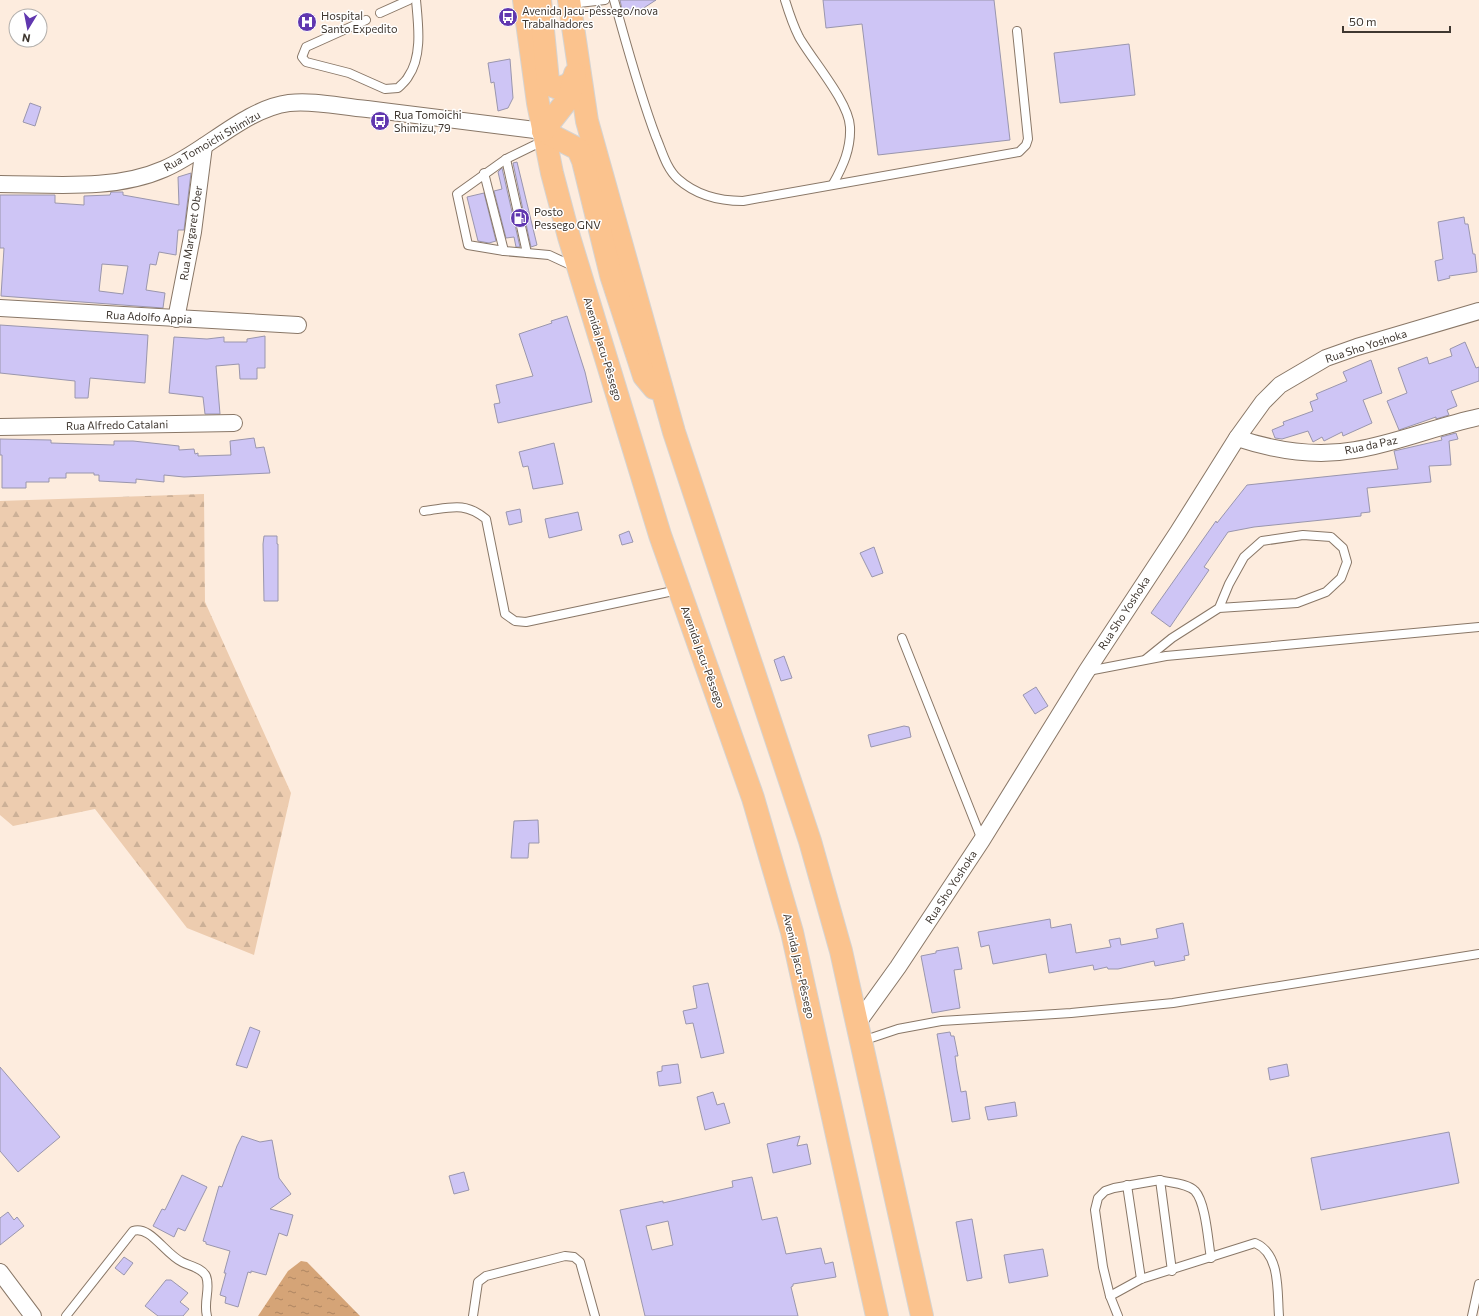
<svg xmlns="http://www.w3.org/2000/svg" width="1479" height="1316" font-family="Commissioner,sans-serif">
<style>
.forest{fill:url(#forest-firs)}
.water{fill:url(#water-ripples)}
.building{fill:#cec5f5;stroke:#9a96ad;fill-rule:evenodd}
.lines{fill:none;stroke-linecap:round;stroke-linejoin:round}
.lane-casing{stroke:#897767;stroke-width:10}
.street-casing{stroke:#897767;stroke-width:18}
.highway-casing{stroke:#d5d3d1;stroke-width:24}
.lane{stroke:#fff;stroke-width:8}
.street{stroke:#fff;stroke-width:16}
.highway{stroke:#fbc38e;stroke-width:22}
.labels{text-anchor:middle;stroke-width:3;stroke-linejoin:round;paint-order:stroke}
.poi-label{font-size:11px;fill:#3f3730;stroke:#fff;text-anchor:start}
.street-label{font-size:11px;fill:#3f3730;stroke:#fff}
</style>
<defs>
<pattern id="forest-firs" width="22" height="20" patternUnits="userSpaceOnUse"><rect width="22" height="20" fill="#edccaf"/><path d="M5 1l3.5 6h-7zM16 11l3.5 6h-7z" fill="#ccb097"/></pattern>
<pattern id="water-ripples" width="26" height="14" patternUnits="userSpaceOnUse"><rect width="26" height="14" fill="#d5a477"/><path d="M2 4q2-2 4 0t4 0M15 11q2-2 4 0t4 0" fill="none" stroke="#ae8662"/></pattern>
</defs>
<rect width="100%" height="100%" fill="#fdecde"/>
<!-- forest -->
<polygon class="forest" points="204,494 205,602 291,793 254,955 187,928 95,809 13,826 0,815 0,501"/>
<!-- water -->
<polygon class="water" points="301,1261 307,1262 360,1316 258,1316 288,1271"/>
<!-- building -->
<g class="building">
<polygon points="620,0 656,0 636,13 622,9"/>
<polygon points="823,0 994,0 1010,140 878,155 862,24 826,28"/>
<polygon points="1129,44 1135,95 1060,103 1054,53"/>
<polygon points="510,59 513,98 508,108 498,111 494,82 491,83 488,63"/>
<polygon points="30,103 41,107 35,126 23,122"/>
<polygon points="517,162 537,245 531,247 513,163"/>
<polygon points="502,168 520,247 516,247 514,237 506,238 494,191 502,189 498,172"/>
<path d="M191 173 184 230H178L176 255 159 252 156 265 150 264 146 290 165 293 163 308 1 296 4 248H0V195H55V203L84 205V196L110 195 111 192H123V195L179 205 178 177ZM102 264 128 266 123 294 99 291Z"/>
<polygon points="484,193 496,241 489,243 478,241 467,197"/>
<polygon points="1464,217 1465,224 1468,224 1473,254 1475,254 1477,272 1449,276 1450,278 1438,281 1435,261 1443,259 1438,222"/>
<polygon points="567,316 585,372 592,402 498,423 494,404 500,403 496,385 533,376 519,334 552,323 551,321"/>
<polygon points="0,325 148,335 145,383 90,378 88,398 75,398 75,381 0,373"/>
<polygon points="265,336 265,368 257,368 257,379 240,379 239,364 216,366 220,414 205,414 203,397 169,393 174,337 207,339 224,337 224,342 247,342 247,339"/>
<polygon points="1465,342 1476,368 1479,367 1479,381 1451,391 1457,406 1447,410 1449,415 1436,419 1436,417 1399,430 1387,401 1407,393 1398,368 1427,357 1429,364 1452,356 1450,349"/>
<polygon points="1371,360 1382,393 1363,400 1372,423 1343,436 1342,432 1324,441 1322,437 1313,442 1308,431 1282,439 1275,438 1272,430 1284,425 1283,422 1313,411 1310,402 1318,399 1316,394 1347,381 1343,372"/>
<polygon points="1456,433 1458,439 1449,441 1451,465 1429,466 1431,482 1367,488 1370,512 1361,513 1361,516 1254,527 1228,532 1204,567 1209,570 1170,627 1151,613 1216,521 1217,523 1247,485 1398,469 1394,451 1442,440 1441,437"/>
<polygon points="254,438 256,448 264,447 270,473 184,477 164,475 164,482 136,479 136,483 99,481 99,475 94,475 94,473 66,473 66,478 49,478 49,482 26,482 26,488 2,488 2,455 0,455 0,439 51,440 51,443 114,445 114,441 133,441 179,446 179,450 194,449 195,454 198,453 198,456 231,455 230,441"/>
<polygon points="554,443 563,484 533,489 528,466 523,467 519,452"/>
<polygon points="520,509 522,522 509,525 506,512"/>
<polygon points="578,512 582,530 549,538 545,519"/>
<polygon points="629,531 633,542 622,545 619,535"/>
<polygon points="264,536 277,536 277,544 278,544 278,601 264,601 263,544"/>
<polygon points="874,547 883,573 872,577 860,553"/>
<polygon points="784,656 792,678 781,681 774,660"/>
<polygon points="1036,687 1048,706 1035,714 1023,695"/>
<polygon points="904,726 909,727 911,737 871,747 868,735"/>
<polygon points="538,820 539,843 529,843 528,858 511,858 514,821"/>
<polygon points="1050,919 1051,928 1071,924 1076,953 1111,947 1109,940 1120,938 1121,945 1158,938 1156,929 1183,923 1189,955 1184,956 1185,960 1155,966 1154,961 1118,969 1108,969 1107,967 1094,970 1093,965 1049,973 1046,954 993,964 989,945 981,947 978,932"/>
<polygon points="958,947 962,969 954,970 960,1008 932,1013 921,956 936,953 936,951"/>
<polygon points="708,983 724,1053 701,1058 693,1023 686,1024 683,1011 697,1008 693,986"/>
<polygon points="250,1027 260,1031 247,1068 236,1065"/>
<polygon points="950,1032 951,1036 954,1036 958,1056 955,1056 957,1070 961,1092 966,1091 970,1119 952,1122 937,1034"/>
<polygon points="678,1064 681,1083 659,1086 657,1072 662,1071 662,1066"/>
<polygon points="1287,1064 1289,1076 1270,1080 1268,1068"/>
<polygon points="0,1067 60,1137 18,1172 0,1151"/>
<polygon points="713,1092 717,1105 724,1103 730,1123 705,1130 697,1097"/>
<polygon points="1015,1102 1017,1116 988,1120 985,1107"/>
<polygon points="1449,1132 1459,1183 1321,1210 1311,1158"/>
<polygon points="242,1136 260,1142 272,1140 279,1178 291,1194 270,1209 293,1215 287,1236 279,1233 266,1275 251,1271 251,1273 248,1272 238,1307 225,1303 226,1297 220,1295 226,1273 224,1273 230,1251 206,1244 206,1242 203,1241 219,1186 222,1187 237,1146"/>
<polygon points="800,1136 797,1146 807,1144 811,1164 773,1173 767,1144"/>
<polygon points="464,1172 469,1190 454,1194 449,1176"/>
<polygon points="182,1175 207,1187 185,1231 178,1228 174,1237 153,1226 162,1209 165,1210"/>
<path d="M752 1177 762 1220 777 1217 786 1254 821 1248 825 1264 833 1262 836 1277 793 1284V1286L791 1287 798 1316H645L620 1210 663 1201V1203L733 1187 732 1181ZM668 1221 673 1245 652 1250 646 1226Z"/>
<polygon points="8,1212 14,1220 17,1217 24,1226 0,1245 0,1218"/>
<polygon points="972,1219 982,1278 967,1281 956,1222"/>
<polygon points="1043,1249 1048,1276 1009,1283 1004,1255"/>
<polygon points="124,1257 133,1263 124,1275 115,1268"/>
<polygon points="166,1280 171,1280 188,1293 180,1302 189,1309 183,1316 158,1316 145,1306"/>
</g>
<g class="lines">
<!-- lane casing -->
<g class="lane-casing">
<g id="lane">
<path d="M614 0C627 46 639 92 656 137 662 151 666 168 678 179 696 195 720 201 743 201L1019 152 1026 145 1028 139 1017 31"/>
<path d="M785 0C789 13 793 25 799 37 812 60 849 102 850 127 851 149 843 166 833 184"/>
<polyline points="570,4 605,0"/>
<polyline points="380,13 409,0"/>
<path d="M366 20 306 47 302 57 306 62 349 73 385 89 398 88C401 85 406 81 408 77 423 56 418 23 416 0"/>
<polyline points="545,140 506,159 457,194 468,245 504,251 549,255 575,267"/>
<polyline points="506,159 527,253"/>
<polyline points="484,173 504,251"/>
<path d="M424 511C450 508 464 501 486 519L505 614 515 621 526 622 678 590"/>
<polyline points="902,638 982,840"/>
<polyline points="1146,659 1172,638 1219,608 1297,603 1326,592 1341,578 1347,562 1343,548 1331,537 1303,535 1262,541 1244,557 1229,584 1219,608"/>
<polyline points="1088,671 1166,656 1479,627"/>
<polyline points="862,1041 898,1029 941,1021 1071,1013 1173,1003 1479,954"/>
<path d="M1160 1180C1170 1183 1187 1183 1195 1191 1206 1203 1208 1242 1211 1258"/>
<polyline points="1127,1185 1141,1279"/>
<polyline points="1110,1296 1103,1267 1095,1210 1098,1198 1105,1191 1114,1188 1160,1180 1172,1271"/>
<path d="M66 1316 133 1231C150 1225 165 1254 182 1262 190 1266 202 1268 206 1276 211 1288 203 1302 207 1316"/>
<polyline points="473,1316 478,1282 486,1276 565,1256 574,1257 580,1262 595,1316"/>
<path d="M1118 1316 1110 1296 1141 1279 1255 1243C1281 1254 1277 1292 1279 1316"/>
<polyline points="1472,1316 1479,1284"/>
</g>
</g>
<!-- street casing -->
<g class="street-casing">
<g id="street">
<path d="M0 184C53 184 114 191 164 169 205 152 244 109 289 103 314 100 342 107 367 109 426 116 485 124 543 131"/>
<polyline points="0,308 298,325"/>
<polyline points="176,319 193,232 204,146"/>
<polyline points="0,427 234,423"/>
<path d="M1237 438C1273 450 1316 457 1355 450 1397 443 1437 426 1479 417"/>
<polyline points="857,1024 898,967 982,840 1086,672 1178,532 1237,438 1263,402 1280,385 1326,358 1357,347 1479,311"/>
<polyline points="0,1272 33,1316"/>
</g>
</g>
<!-- highway casing -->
<g class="highway-casing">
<g id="highway">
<polyline points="524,0 538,103 552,173 569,237 660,535 753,798 792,932 877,1316"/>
<polyline points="540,0 548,81 550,85 558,88 568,85 574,79"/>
<polyline points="569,0 587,121 674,432 810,841 841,951 922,1316"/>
<polyline points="543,131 578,149 583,161 611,275 644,376 654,388"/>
<polyline points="543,131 569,98 575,74"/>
</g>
</g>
<!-- lane -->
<use href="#lane" class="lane"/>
<!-- street -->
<use href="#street" class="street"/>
<!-- highway -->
<use href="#highway" class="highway"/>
</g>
<!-- icons -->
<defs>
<g id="bus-disc" transform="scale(1)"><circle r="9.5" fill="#6037af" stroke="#fff"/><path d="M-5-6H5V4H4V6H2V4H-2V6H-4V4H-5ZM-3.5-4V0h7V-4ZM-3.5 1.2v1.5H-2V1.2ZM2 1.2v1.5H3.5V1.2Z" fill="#fff"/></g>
<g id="hospital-disc" transform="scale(1)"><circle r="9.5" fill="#6037af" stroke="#fff"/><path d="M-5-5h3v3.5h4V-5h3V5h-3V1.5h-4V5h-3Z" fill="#fff"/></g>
<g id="fuel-disc" transform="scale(1)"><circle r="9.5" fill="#6037af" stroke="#fff"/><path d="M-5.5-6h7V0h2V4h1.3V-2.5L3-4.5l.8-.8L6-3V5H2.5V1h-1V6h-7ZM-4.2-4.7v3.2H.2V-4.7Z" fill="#fff"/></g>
</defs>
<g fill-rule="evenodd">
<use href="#bus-disc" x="508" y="17"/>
<use href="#hospital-disc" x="307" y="22"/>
<use href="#bus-disc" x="380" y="121"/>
<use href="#fuel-disc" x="520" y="218"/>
</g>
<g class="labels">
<!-- poi labels -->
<g class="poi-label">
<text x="522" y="15">Avenida Jacu-pêssego/nova<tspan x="522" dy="13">Trabalhadores</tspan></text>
<text x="321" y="20">Hospital<tspan x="321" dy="13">Santo Expedito</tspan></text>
<text x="394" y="119">Rua Tomoichi<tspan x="394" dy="13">Shimizu, 79</tspan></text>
<text x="534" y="216">Posto<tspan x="534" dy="13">Pessego GNV</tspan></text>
</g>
<!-- street labels -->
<g class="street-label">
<text transform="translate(212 141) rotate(-30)" y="4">Rua Tomoichi Shimizu</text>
<text transform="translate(191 233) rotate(-81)" y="4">Rua Margaret Ober</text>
<text transform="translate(149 317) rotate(3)" y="4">Rua Adolfo Appia</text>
<text transform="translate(1366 346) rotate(-18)" y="4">Rua Sho Yoshoka</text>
<text transform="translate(603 349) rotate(73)" y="4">Avenida Jacu-Pêssego</text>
<text transform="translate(117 425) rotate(-1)" y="4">Rua Alfredo Catalani</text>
<text transform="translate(1371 445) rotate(-12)" y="4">Rua da Paz</text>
<text transform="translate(1124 613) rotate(-57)" y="4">Rua Sho Yoshoka</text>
<text transform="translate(703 657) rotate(70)" y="4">Avenida Jacu-Pêssego</text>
<text transform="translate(951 887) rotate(-57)" y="4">Rua Sho Yoshoka</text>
<text transform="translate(799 966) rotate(77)" y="4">Avenida Jacu-Pêssego</text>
</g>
</g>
<!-- north arrow -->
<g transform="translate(28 28) rotate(190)"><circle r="19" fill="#ffffff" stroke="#b2afac"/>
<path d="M0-3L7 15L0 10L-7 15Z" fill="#6037af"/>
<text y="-6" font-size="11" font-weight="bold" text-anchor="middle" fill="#3f3730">N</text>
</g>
<!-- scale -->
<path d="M1343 26v6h107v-6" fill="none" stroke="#3f3730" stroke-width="2"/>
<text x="1349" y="26" font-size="12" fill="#3f3730" stroke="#ffffff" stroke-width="3" paint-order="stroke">50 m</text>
</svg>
